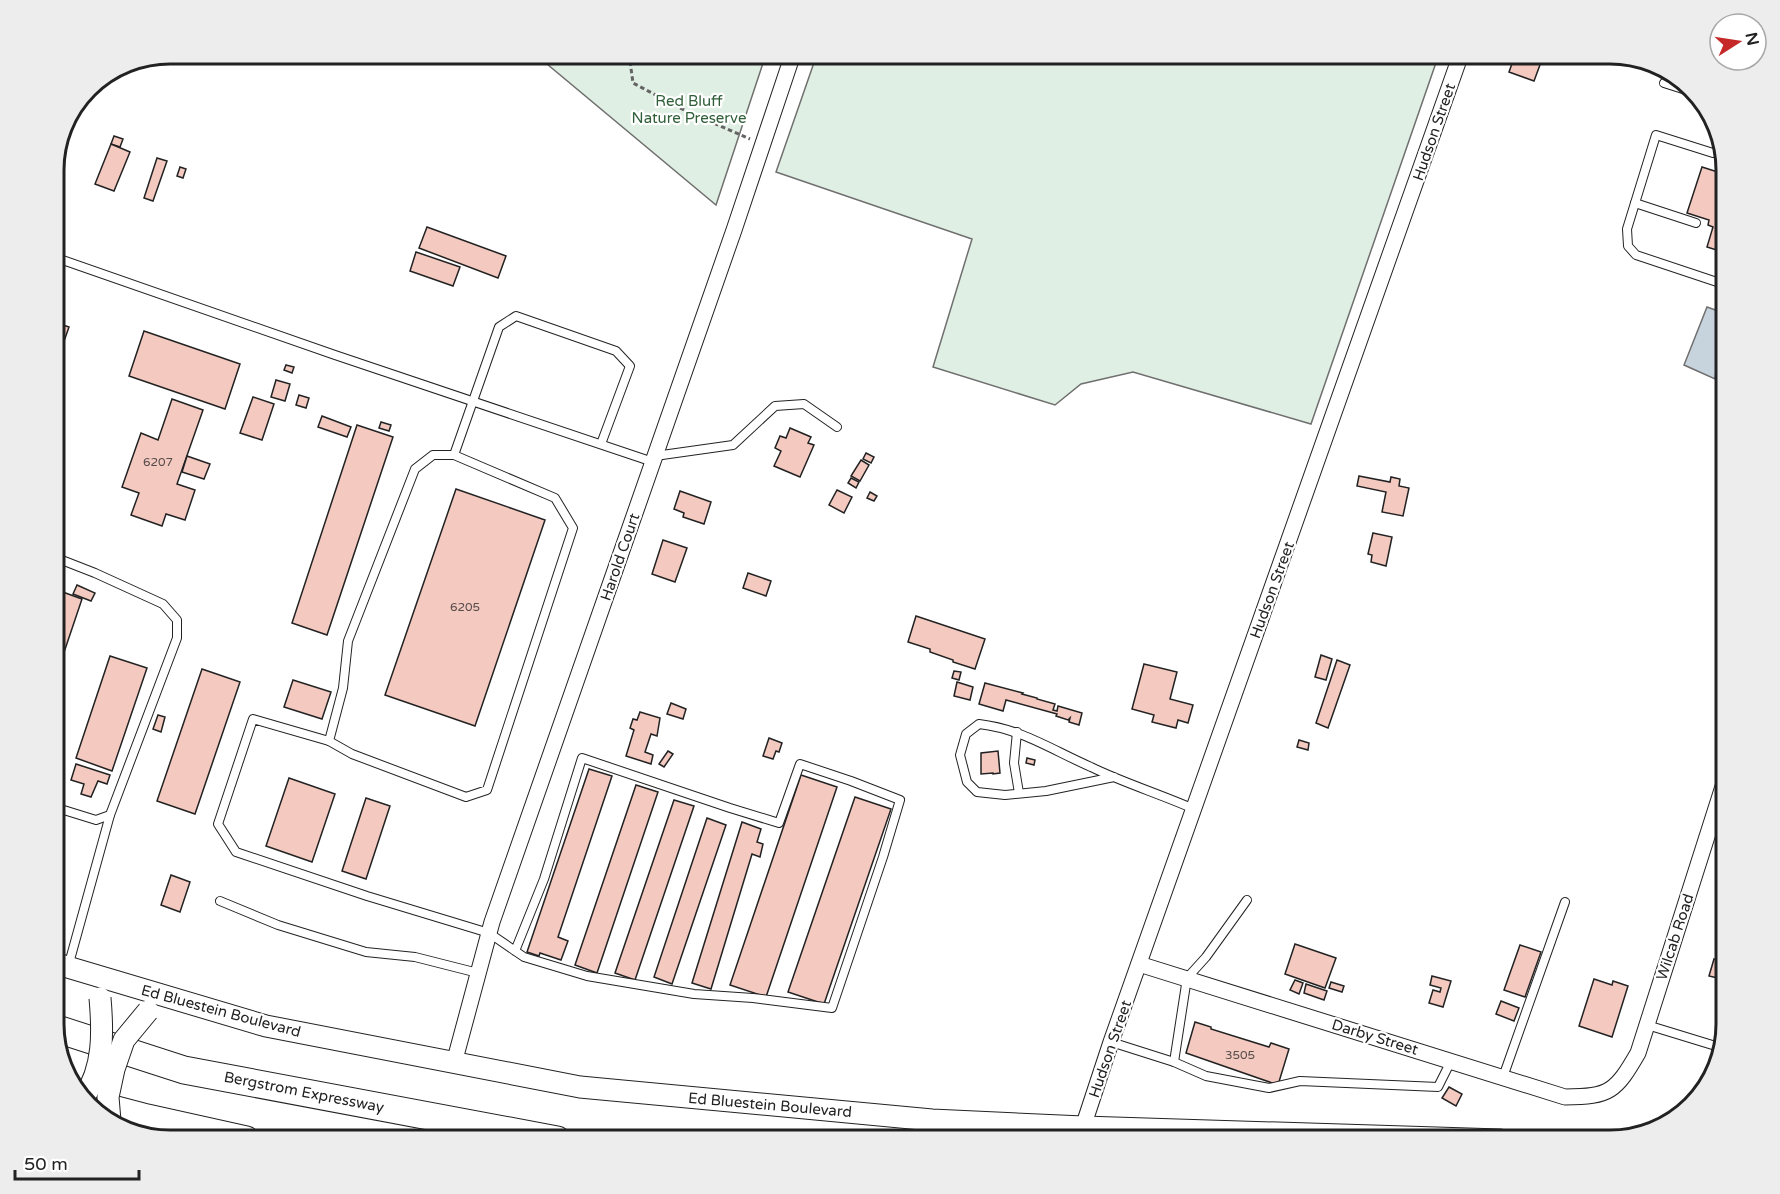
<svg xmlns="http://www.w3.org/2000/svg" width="1780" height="1194" font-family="'Varela Round',sans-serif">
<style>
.green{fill:#e0efe3;stroke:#6f6f6f;stroke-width:1.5}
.water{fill:#c7d3dd;stroke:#6f6f6f;stroke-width:1.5}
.building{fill:#f3c9c0;stroke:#222;stroke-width:1.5}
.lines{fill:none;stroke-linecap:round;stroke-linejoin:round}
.lane-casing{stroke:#222;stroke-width:10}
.street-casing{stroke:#222;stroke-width:17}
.secondary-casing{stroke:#222;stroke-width:23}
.highway-casing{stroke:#222;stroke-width:29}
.path{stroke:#646464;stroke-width:3;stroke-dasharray:4.5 3;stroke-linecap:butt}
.lane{stroke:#fff;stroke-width:8}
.street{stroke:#fff;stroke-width:15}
.secondary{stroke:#fff;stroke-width:21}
.highway{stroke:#fff;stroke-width:27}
.secondary-bridge-casing{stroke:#222;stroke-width:23;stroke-linecap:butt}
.secondary-bridge{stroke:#fff;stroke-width:21}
.labels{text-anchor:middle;stroke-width:4.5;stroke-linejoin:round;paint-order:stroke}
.number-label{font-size:12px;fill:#564c4a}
.park-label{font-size:15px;fill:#2f5e38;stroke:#fff}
.street-label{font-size:15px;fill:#222;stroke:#fff}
.rim{fill:none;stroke:#222;stroke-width:3}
</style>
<rect width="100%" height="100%" fill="#fff"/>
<!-- green -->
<g class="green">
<polygon points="535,54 766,54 716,205"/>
<polygon points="817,54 1439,54 1311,424 1133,372 1081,384 1055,405 933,367 972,239 776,172"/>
</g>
<!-- water -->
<polygon class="water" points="1707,307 1724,313 1715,379 1684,365"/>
<!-- building -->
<g class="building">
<polygon points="1513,54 1544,54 1534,81 1509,72 1514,58 1512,57"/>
<polygon points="114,136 123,139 120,147 111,144"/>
<polygon points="111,144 130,152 114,191 95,184"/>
<polygon points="157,158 167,161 153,201 144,198"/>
<polygon points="180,167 186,169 183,178 177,176"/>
<polygon points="1702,167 1724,174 1725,168 1726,253 1707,247 1713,227 1708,225 1709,220 1687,213"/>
<polygon points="427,227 506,256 498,278 419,248"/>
<polygon points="416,252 460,267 453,286 410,271"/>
<polygon points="54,322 69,327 54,370"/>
<polygon points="144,331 240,364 225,409 129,376"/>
<polygon points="286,365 294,367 292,373 284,370"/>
<polygon points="276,380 290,384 285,401 271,397"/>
<polygon points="299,395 309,398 306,408 296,405"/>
<polygon points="253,397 274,404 262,440 240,433"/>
<polygon points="172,399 203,410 177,484 195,490 185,520 166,514 162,526 131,515 139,493 122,487 141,433 158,440"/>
<polygon points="322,416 351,427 347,437 318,427"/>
<polygon points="381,422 391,425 389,431 379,428"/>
<polygon points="357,425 393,437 327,635 292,623"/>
<polygon points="790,428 811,437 808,443 814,445 800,477 774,466 781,451 775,448 780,436 786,438"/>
<polygon points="866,453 874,457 871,463 863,459"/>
<polygon points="187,456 210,464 204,479 182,472"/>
<polygon points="861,460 869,465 860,481 851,476"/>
<polygon points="1359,476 1390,482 1391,477 1400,479 1399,486 1409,488 1403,516 1382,512 1386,492 1357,486"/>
<polygon points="851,478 859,482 856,488 848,483"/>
<polygon points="456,489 545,520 475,726 385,695"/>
<polygon points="837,490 852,497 844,513 829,505"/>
<polygon points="680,491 711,502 704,524 683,517 684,513 674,509"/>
<polygon points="870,492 877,496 874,501 867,498"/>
<polygon points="1373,533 1392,537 1386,566 1371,562 1372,555 1368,554"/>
<polygon points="663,540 687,548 675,582 652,574"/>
<polygon points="748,573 771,581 766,596 743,588"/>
<polygon points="77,585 95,593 91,601 73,594"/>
<polygon points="60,591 82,599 54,682 54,607"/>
<polygon points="916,616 985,639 975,669 953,662 953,660 930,652 930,649 908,642"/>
<polygon points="1321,655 1332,659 1326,680 1315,677"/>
<polygon points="110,656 147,668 112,771 76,758"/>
<polygon points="1337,660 1350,665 1328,728 1316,723"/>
<polygon points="1144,664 1177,672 1170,699 1193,705 1188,723 1178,720 1176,728 1152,722 1154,715 1132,709"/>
<polygon points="202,669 240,682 195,814 157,801"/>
<polygon points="954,671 961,672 959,680 952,678"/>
<polygon points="293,680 331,692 322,719 284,707"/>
<polygon points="957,682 973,687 970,700 954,696"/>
<polygon points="985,683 1023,693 1022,694 1037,698 1037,699 1055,704 1053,710 1057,711 1058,706 1082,713 1079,725 1069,722 1070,718 1068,720 1056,716 1057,714 1006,700 1003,711 979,704"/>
<polygon points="671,703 686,709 683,719 667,714"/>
<polygon points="640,712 660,718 657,736 651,734 645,752 653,755 651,764 626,756 634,730 630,728 633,719 637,720"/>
<polygon points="158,715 165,717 161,732 153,729"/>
<polygon points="769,738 782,743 779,752 776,751 773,759 763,756"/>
<polygon points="1299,740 1309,743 1308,750 1297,747"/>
<polygon points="668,751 673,754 664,767 659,764"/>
<polygon points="998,751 1000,773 993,774 993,773 981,774 981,753"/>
<polygon points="1027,758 1035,760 1034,765 1026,763"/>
<polygon points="76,764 110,775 107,784 98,781 91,797 81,794 84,784 71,780"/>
<polygon points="589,769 612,776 558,937 568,941 561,960 540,953 539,956 527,952"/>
<polygon points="801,775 837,787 766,997 730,985"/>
<polygon points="289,778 335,794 312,862 266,846"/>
<polygon points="636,785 658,792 597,973 575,965"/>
<polygon points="855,797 891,809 824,1004 788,992"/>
<polygon points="366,798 390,806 366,879 342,871"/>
<polygon points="674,800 694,806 635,980 615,973"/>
<polygon points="707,818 726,825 672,984 654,977"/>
<polygon points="742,822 761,829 757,842 763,844 760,857 752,854 711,989 692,983"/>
<polygon points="171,875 190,882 180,912 161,905"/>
<polygon points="1295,944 1336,958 1325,988 1285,974"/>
<polygon points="1520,945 1541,952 1525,997 1504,990"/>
<polygon points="1714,959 1726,962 1726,980 1709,976"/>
<polygon points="1432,976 1451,981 1443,1007 1429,1003 1433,990 1440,992 1441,988 1430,985"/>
<polygon points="1594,979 1612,985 1613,981 1628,986 1612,1037 1579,1026"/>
<polygon points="1295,980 1303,983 1299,994 1290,990"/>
<polygon points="1331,982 1344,986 1342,992 1329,988"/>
<polygon points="1306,984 1327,991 1324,1000 1304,993"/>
<polygon points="1501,1001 1519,1008 1514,1021 1496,1014"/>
<polygon points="1195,1022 1211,1027 1211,1029 1269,1047 1271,1043 1289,1049 1278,1085 1186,1053"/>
<polygon points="1449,1087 1462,1094 1456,1106 1442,1098"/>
</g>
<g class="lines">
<!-- lane casing -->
<g class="lane-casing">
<g id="lane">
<polyline points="1664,83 1689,91"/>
<polyline points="1713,153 1656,135 1627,229 1628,246 1636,255 1726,285"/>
<polyline points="1635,203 1696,223"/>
<polyline points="54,257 335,355 653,462"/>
<polyline points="454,455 555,498 573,528 487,790 466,797 352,754 329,741 343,688 348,641 415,469 433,455 454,455 499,327 516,316 616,351 630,366 601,444"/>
<polyline points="655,456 733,445 775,406 804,404 837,427"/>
<polyline points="54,557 95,573 163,604 177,620 177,638 110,815 96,820 54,807"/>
<polyline points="1017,732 1014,763 1019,793"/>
<polyline points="329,741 253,719 218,824 236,852 367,896 489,933 524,957 587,976 694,994 753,998 832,1008 883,857 900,800 851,781 800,764 779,823 730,808 582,758 544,879 515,951"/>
<path d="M1114 777 1046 791 1005 795 977 792 967 782 960 755 966 734 979 724C1022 729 1052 750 1091 767 1124 783 1160 794 1194 809"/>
<polyline points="1247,900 1206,957 1187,978 1174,1062 1206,1076 1269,1088 1300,1081 1438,1087 1451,1061"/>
<polyline points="220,901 278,925 366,952 415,957 478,973"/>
<polyline points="68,967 110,815"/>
<polyline points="1647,1025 1719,1047"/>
<polyline points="1111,1042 1174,1062"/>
<polyline points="1503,1077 1565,902"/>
</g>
</g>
<!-- street casing -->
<g class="street-casing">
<g id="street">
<path d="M1139 964 1565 1097C1610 1097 1616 1091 1638 1053L1726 777"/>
<polyline points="454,1063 492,922 734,230 793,54"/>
<polyline points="1083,1127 1111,1042 1461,54"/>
</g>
</g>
<!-- secondary casing -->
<g class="secondary-casing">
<polyline id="secondary" points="54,963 266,1026 580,1087 932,1120 1083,1127 1500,1140"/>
</g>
<!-- highway casing -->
<g class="highway-casing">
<g id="highway">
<polyline points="54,1028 184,1070 557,1140"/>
<polyline points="90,1103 147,1118 246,1140"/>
</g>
</g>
<!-- path -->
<polyline class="path" points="629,54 633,83 688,112 750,139"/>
<!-- lane -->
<use href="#lane" class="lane"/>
<!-- street -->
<use href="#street" class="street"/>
<!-- secondary -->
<use href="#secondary" class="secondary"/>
<!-- highway -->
<use href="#highway" class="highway"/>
<!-- secondary-bridge casing -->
<g class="secondary-bridge-casing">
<g id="secondary-bridge">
<path d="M84 1097C104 1068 103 1032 100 998"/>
<polyline points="110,1121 108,1097 114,1069 124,1040 148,1011"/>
</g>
</g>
<!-- secondary-bridge -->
<use href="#secondary-bridge" class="secondary-bridge"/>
</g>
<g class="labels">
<!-- number labels -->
<g class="number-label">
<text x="158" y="466">6207</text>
<text x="465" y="611">6205</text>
<text x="1240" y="1059">3505</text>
</g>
<!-- park labels -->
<g class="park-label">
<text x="689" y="106">Red Bluff<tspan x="689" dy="17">Nature Preserve</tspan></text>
</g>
<!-- street labels -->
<g class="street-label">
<text transform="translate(1434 132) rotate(-71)" y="5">Hudson Street</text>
<text transform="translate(620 557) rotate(-71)" y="5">Harold Court</text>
<text transform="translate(1272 590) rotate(-70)" y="5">Hudson Street</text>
<text transform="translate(1675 937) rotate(-72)" y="5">Wilcab Road</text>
<text transform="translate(221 1011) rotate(15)" y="5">Ed Bluestein Boulevard</text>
<text transform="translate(1375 1037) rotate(17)" y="5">Darby Street</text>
<text transform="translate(1110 1049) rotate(-71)" y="5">Hudson Street</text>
<text transform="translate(304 1092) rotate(11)" y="5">Bergstrom Expressway</text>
<text transform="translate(770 1105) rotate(5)" y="5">Ed Bluestein Boulevard</text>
</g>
</g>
<!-- crop -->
<path d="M0 0H1780V1194H0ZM170 64H1610A106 106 0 0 1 1716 170V1024A106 106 0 0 1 1610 1130H170A106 106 0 0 1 64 1024V170A106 106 0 0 1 170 64Z" fill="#ededed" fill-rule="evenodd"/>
<path class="rim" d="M170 64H1610A106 106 0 0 1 1716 170V1024A106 106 0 0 1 1610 1130H170A106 106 0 0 1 64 1024V170A106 106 0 0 1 170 64Z"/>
<!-- north arrow -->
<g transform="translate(1738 42) rotate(78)"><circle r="28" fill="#ffffff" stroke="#a7a7a7" stroke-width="1.5"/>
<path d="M0-4.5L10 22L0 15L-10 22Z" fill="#c62828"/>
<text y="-9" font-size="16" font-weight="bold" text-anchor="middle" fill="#222222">N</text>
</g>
<!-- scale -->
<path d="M15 1170v9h124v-9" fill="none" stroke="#222222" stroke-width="3"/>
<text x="24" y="1170" font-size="18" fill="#222222" stroke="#ffffff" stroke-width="4.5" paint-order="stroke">50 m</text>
</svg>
